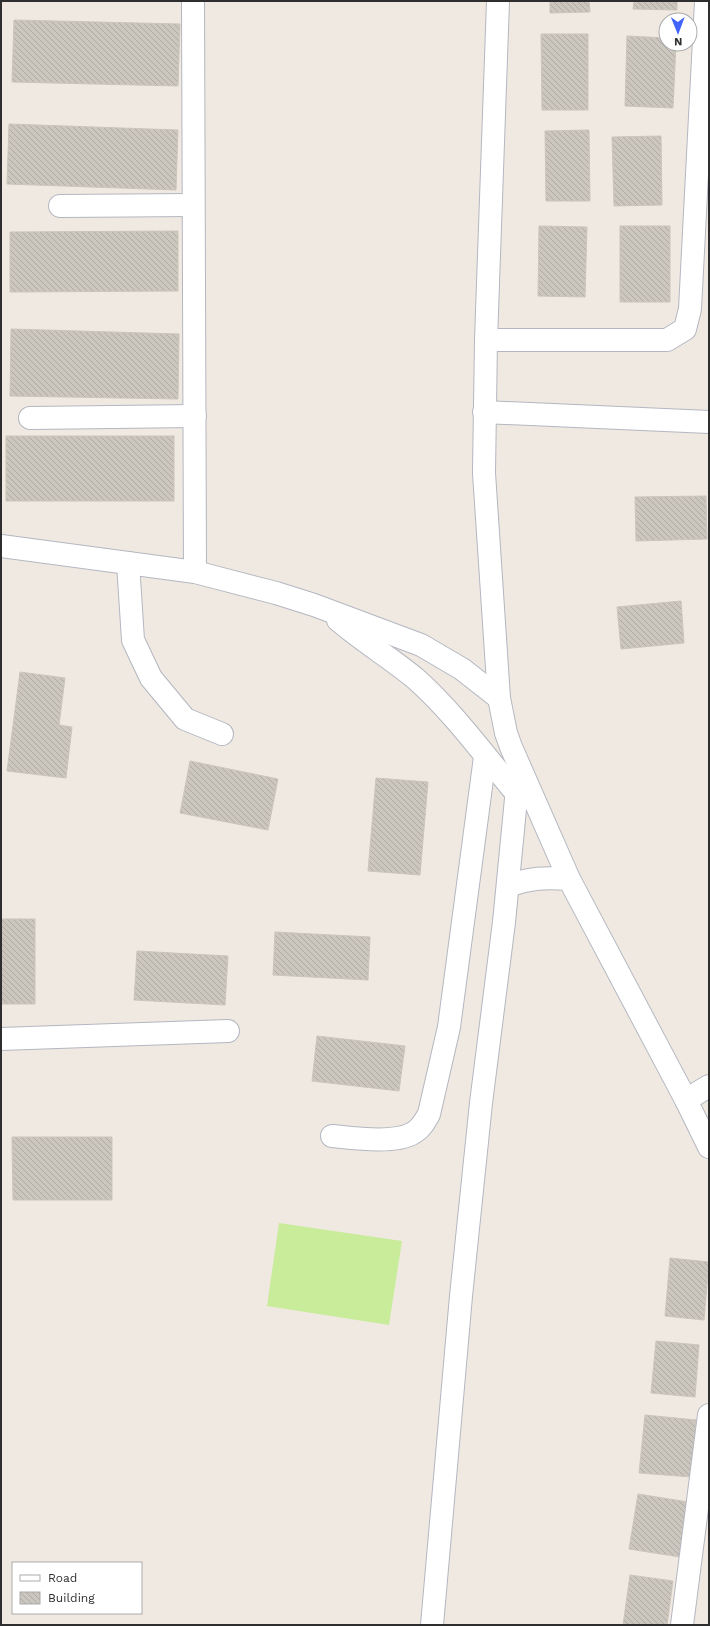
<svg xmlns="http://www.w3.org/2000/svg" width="710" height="1626" font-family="'Work Sans',sans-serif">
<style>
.pitch{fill:#c9ec9a}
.building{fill:url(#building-back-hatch);stroke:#cbc5ba}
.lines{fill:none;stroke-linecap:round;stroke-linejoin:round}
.minor-casing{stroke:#b4b7c1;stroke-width:24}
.minor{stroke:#fff;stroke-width:22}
</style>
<defs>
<pattern id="building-back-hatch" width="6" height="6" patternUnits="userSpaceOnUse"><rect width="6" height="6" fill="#cbc7bf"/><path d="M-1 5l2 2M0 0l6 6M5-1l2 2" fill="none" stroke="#afaba4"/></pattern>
</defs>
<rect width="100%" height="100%" fill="#efe9e1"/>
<!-- pitch -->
<polygon class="pitch" points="279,1223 402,1241 389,1325 267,1306"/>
<!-- building -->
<g class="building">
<polygon points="550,1 589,1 590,12 550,13"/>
<polygon points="634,1 677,1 677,10 633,9"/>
<polygon points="14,20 180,24 178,86 12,82"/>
<polygon points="541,34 588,34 588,110 542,110"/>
<polygon points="627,36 666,38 666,44 676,44 673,108 625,106"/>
<polygon points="9,124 178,130 176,190 7,184"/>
<polygon points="589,130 590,201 546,201 545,131"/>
<polygon points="661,136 662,205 614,206 612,137"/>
<polygon points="539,226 587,227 585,297 538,296"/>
<rect x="620" y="226" width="50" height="76"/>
<polygon points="178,231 178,291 10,292 10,232"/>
<polygon points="11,329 179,334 178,399 10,396"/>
<rect x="6" y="436" width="168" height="65"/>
<polygon points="706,496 707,539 636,541 635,497"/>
<polygon points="681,601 684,643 621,649 617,607"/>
<polygon points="20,672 65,678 59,725 72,727 66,778 7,771"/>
<polygon points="190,761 278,779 268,830 180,813"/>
<polygon points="376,778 428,782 420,875 368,871"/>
<rect x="1" y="919" width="34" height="85"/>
<polygon points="275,932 370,937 368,980 273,975"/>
<polygon points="137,951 228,956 225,1005 134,1000"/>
<polygon points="317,1036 405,1046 399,1091 312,1081"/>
<polygon points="12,1137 112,1137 112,1200 13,1200"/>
<polygon points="670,1258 709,1262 704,1320 665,1316"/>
<polygon points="656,1341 699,1345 695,1397 651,1393"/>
<polygon points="645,1415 696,1420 691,1477 639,1473"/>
<polygon points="638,1494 688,1502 680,1557 629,1549"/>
<polygon points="630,1575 673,1581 667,1625 623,1625"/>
</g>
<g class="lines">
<!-- minor casing -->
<g class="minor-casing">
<g id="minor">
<polyline points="193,1 195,572"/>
<polyline points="498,1 486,340 484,473 499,698 506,733 511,747 569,879 686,1100 709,1147"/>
<polyline points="60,206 192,205"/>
<polyline points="486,340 667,340 685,329 690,309 706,1"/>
<polyline points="484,412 709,422"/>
<polyline points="30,418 195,416"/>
<polyline points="1,546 195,572 276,593 314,605 421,645 462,669 499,698"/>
<polyline points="128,563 133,640 151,678 185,719 222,734"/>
<path d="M338 620C362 641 391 658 416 679 454 713 484 755 517 794"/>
<path d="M508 886C530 878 545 877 569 879"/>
<polyline points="1,1039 228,1031"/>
<polyline points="686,1100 709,1086"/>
<path d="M332 1136C353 1138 395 1144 413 1133 421 1129 425 1121 429 1114L449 1027 485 757"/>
<polyline points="432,1625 461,1296 481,1103 504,922 519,768"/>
<polyline points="682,1625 709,1415"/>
</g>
</g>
<!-- minor -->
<use href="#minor" class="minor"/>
</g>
<!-- border -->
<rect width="710" height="1626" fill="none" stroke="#2e2e2e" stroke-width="4"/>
<!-- legend -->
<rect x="12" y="1562" width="130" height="52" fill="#ffffff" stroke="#ababab"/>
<rect x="20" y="1575" width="20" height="6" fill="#ffffff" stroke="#ababab"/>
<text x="48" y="1582" font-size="12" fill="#2e2e2e">Road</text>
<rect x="20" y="1592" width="20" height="12" fill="url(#building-back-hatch)" stroke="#ababab"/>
<text x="48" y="1602" font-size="12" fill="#2e2e2e">Building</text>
<!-- north arrow -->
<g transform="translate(678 32) rotate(179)"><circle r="19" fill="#ffffff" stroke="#ababab"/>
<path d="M0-3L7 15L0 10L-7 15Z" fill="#4264fb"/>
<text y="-6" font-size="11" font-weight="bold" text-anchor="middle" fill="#2e2e2e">N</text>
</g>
</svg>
